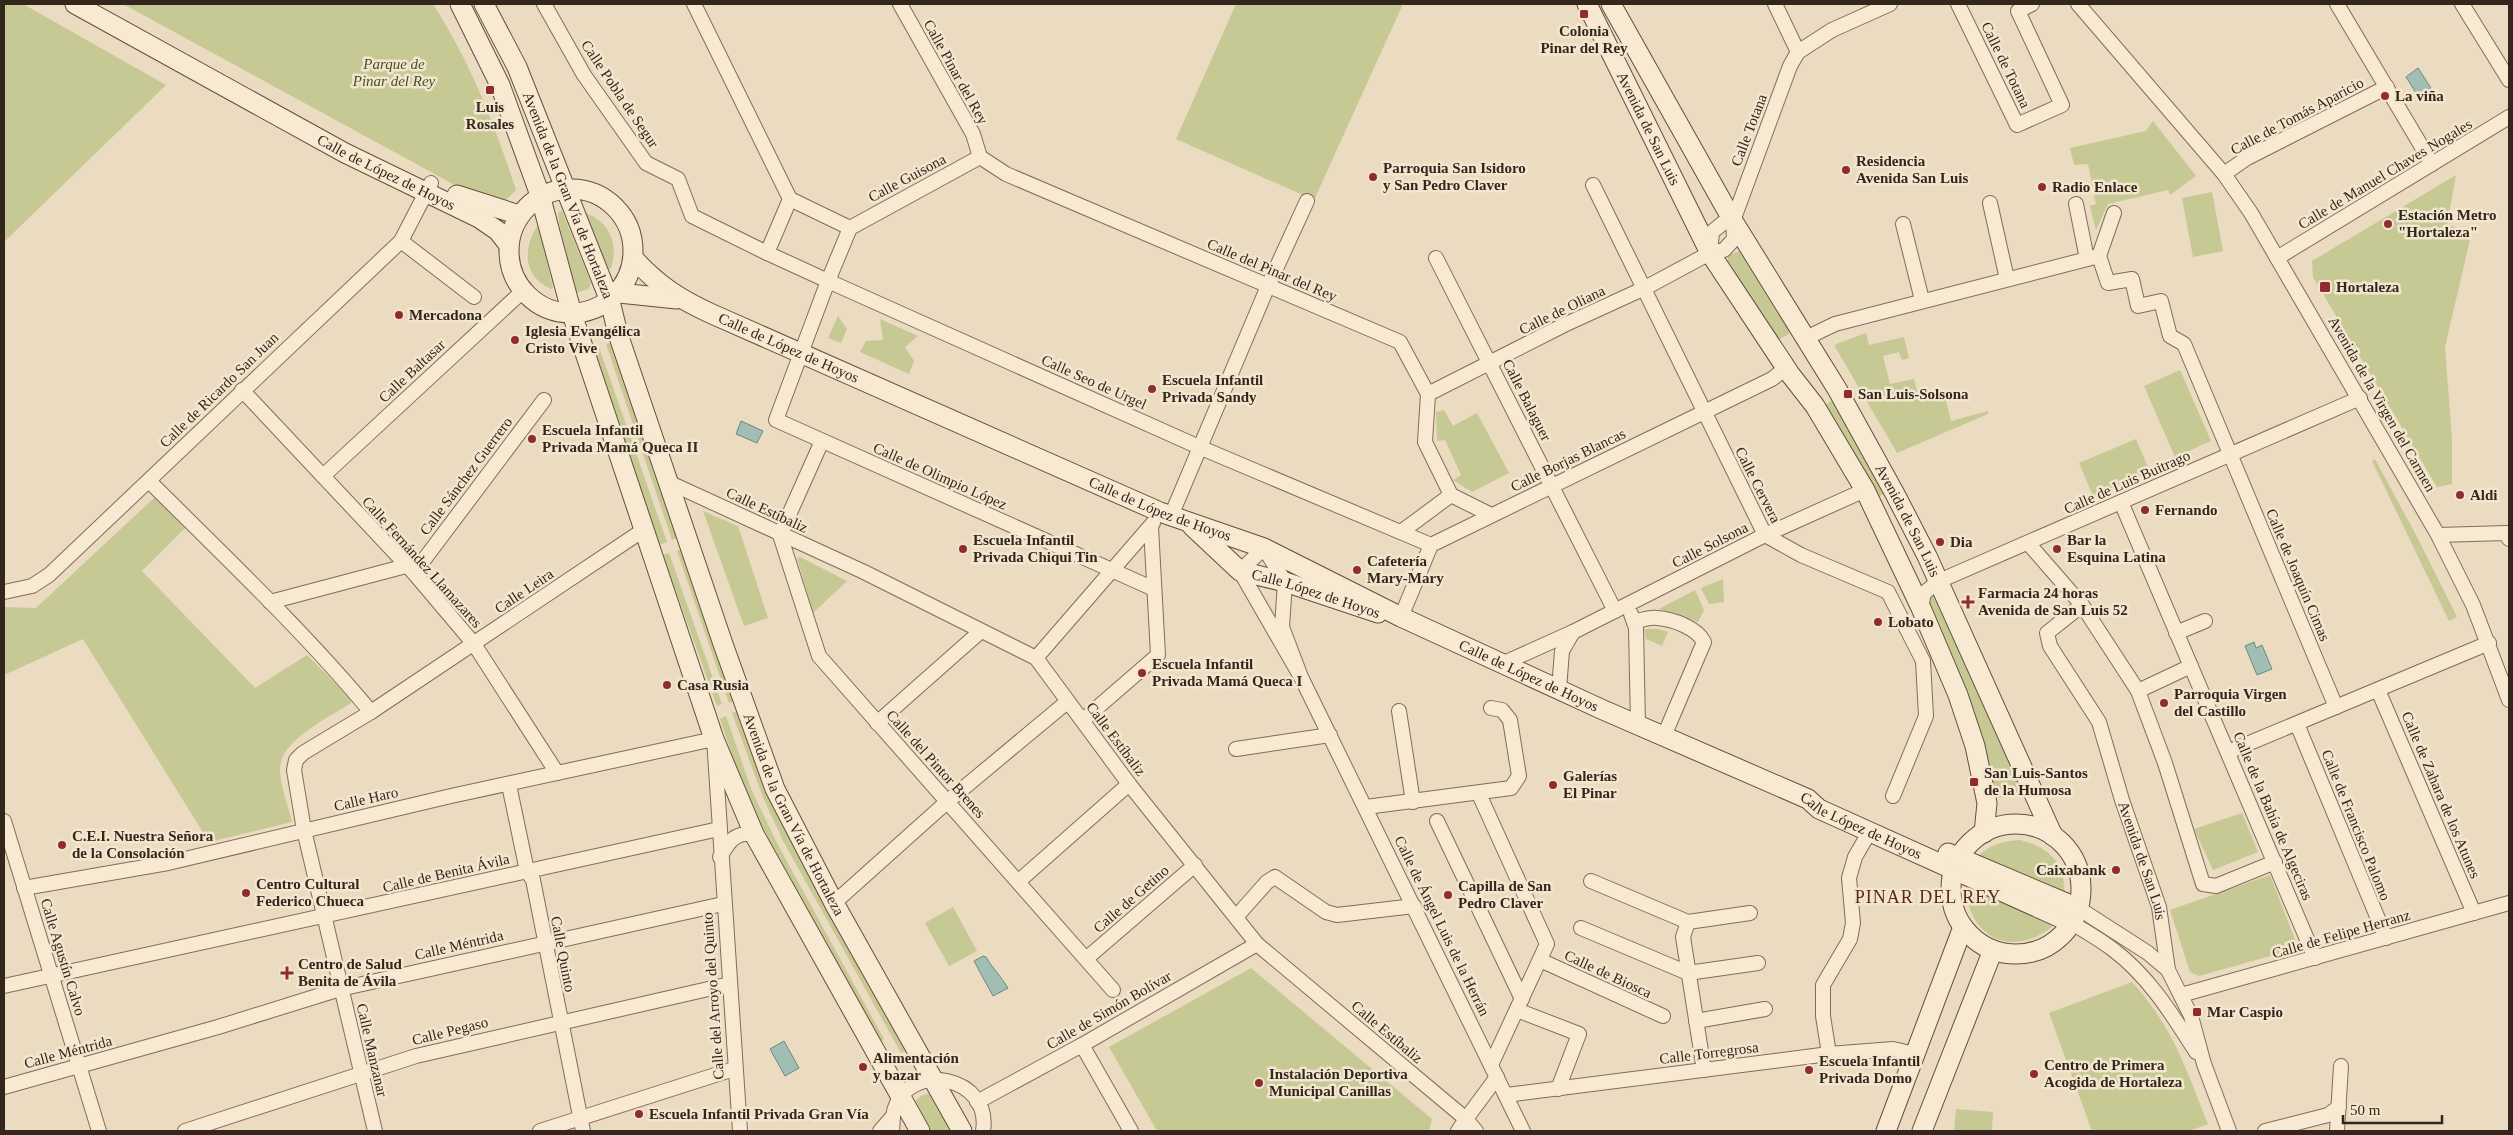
<svg xmlns="http://www.w3.org/2000/svg" width="2513" height="1135" font-family="'Times New Roman',serif">
<style>
.green{fill:#c6c994}
.water{fill:#a2beb4;stroke:#6a8b80}
.lines{fill:none;stroke-linecap:round;stroke-linejoin:round}
.street-casing{stroke:#836c59;stroke-width:16}
.secondary-casing{stroke:#654e3c;stroke-width:21}
.street{stroke:#f7e9d2;stroke-width:14}
.secondary{stroke:#f7e9d2;stroke-width:19}
.poi-dot{fill:#902b33;stroke:#f3e6cf;stroke-width:2}
.labels{text-anchor:middle;stroke-width:5;stroke-linejoin:round;paint-order:stroke}
.poi-label{font-size:15px;font-weight:bold;fill:#33261c;stroke:#f3e6cf;text-anchor:start}
.park-label{font-size:15px;font-style:italic;fill:#474f24;stroke:#f3e6cf}
.street-label{font-size:15px;fill:#33261c;stroke:#f3e6cf}
.quarter-label{font-size:18px;letter-spacing:1px;fill:#5e271e;stroke:#f3e6cf}
</style>
<rect width="100%" height="100%" fill="#ebdbc0"/>
<!-- green -->
<g class="green">
<polygon points="4,4 23,4 166,85 4,242"/>
<path d="M123 4H433C470 61 495 126 516 190L505 201 475 196Z"/>
<polygon points="1236,4 1403,4 1314,200 1176,139"/>
<polygon points="2153,121 2196,176 2170,195 2168,190 2108,204 2096,230 2090,206 2096,204 2088,164 2074,165 2070,148 2146,131"/>
<polygon points="2456,175 2447,225 2472,231 2445,347 2452,439 2452,484 2437,487 2313,277 2312,261"/>
<polygon points="2212,192 2223,251 2193,257 2182,198"/>
<polygon points="562,211 591,283 589,289 576,293 559,223 558,212"/>
<path d="M586 213C609 222 619 244 611 268L608 269Z"/>
<path d="M538 225 553 288 551 289C522 276 523 248 538 225Z"/>
<polygon points="1739,251 1790,328 1788,335 1779,339 1774,337 1728,266 1728,256"/>
<polygon points="838,316 847,329 841,343 828,338"/>
<polygon points="880,319 918,336 905,347 914,361 909,374 860,352 866,341 883,340"/>
<polygon points="1866,333 1869,345 1904,337 1909,358 1902,360 1899,352 1883,356 1890,384 1914,379 1920,402 1945,397 1951,421 1988,411 1988,414 1897,453 1834,345"/>
<polygon points="613,342 679,537 672,540 606,344"/>
<polygon points="599,347 667,542 659,545 594,349"/>
<polygon points="2180,370 2211,441 2175,457 2144,386"/>
<polygon points="1834,399 1887,493 1877,497 1823,407"/>
<polygon points="1444,410 1453,426 1477,413 1509,473 1472,492 1453,480 1461,475 1445,440 1437,441 1436,412"/>
<polygon points="2136,439 2150,472 2093,496 2079,463"/>
<polygon points="2375,459 2415,533 2457,617 2449,621 2372,461"/>
<path d="M155 497 185 528 142 571 255 688 307 655 351 699V703C330 717 280 740 280 769 280 786 288 805 292 822L209 842 83 639 4 675V607L36 608Z"/>
<polygon points="703,511 738,526 768,618 744,626"/>
<polygon points="682,549 735,701 729,703 677,551"/>
<polygon points="669,553 722,704 717,706 663,555"/>
<polygon points="800,557 847,581 813,613 797,558"/>
<polygon points="1723,579 1724,602 1709,604 1701,588"/>
<polygon points="1695,590 1704,610 1698,622 1659,609"/>
<polygon points="1937,593 2030,796 1995,798 1964,689 1930,607 1931,596"/>
<polygon points="1644,629 1659,629 1668,632 1662,646 1646,639"/>
<polygon points="738,711 908,1049 901,1053 783,841 762,795 732,713"/>
<polygon points="726,716 752,791 779,847 884,1039 879,1042 763,835 741,782 720,719"/>
<polygon points="2242,813 2258,852 2213,870 2194,829"/>
<path d="M2020 840C2051 848 2064 863 2065 896L1977 857C1990 845 2001 841 2020 840Z"/>
<polygon points="2270,875 2296,942 2292,950 2199,976 2190,972 2170,910"/>
<path d="M1966 884 2054 925C2013 960 1966 938 1966 884Z"/>
<polygon points="953,907 977,951 949,966 925,923"/>
<polygon points="1251,968 1432,1119 1429,1131 1157,1131 1109,1047"/>
<path d="M2132 982C2173 1027 2186 1069 2208 1124L2189 1131H2092L2049 1013Z"/>
<polygon points="932,1092 954,1131 930,1131 914,1102 921,1096"/>
<polygon points="1956,1109 1993,1112 1992,1131 1954,1131"/>
</g>
<!-- water -->
<g class="water">
<polygon points="2418,68 2431,88 2418,96 2406,77"/>
<polygon points="741,421 763,431 757,443 736,434"/>
<polygon points="2254,642 2256,648 2262,645 2272,669 2257,675 2245,646"/>
<path d="M983 956 986 957C992 968 1001 976 1008 988L993 996 974 961Z"/>
<polygon points="784,1041 799,1068 785,1076 770,1049"/>
</g>
<g class="lines">
<!-- street casing -->
<g class="street-casing">
<g id="street">
<polyline points="544,4 584,75 646,163 678,179 692,216 767,253"/>
<polyline points="694,4 790,199"/>
<polyline points="900,4 973,134 980,157"/>
<polyline points="1775,4 1798,52"/>
<polyline points="1958,4 2017,125 2062,105 2018,11 2032,4"/>
<polyline points="2078,4 2224,174 2251,213 2438,535 2473,605 2509,700"/>
<polyline points="2337,4 2432,164"/>
<polyline points="2462,4 2509,80"/>
<polyline points="980,157 1006,174 1400,342 1428,394 1425,442 1451,495"/>
<polyline points="2224,174 2247,158 2387,87"/>
<polyline points="1593,185 1765,535 1801,555 1888,592 1923,661 1926,716 1893,796"/>
<polygon points="790,199 850,228 828,281 767,253"/>
<polyline points="1990,203 2007,279"/>
<polyline points="2076,204 2087,259"/>
<polyline points="2114,213 2099,256 2108,283 2132,279 2138,306 2161,301 2170,336 2184,344 2336,707"/>
<polyline points="1733,221 1790,66 1798,52 1832,30 1890,4"/>
<polygon points="1733,221 1734,239 1724,250 1710,253 1712,232 1723,223"/>
<polyline points="1903,224 1922,300"/>
<polyline points="850,228 980,157"/>
<polyline points="401,241 474,297"/>
<polyline points="1436,258 1615,611"/>
<polyline points="2277,258 2509,117"/>
<polyline points="1806,338 1835,324 2099,256"/>
<polyline points="242,390 414,573 474,644 557,773"/>
<polyline points="1428,394 1564,325 1645,288 1710,253"/>
<polyline points="323,476 524,290"/>
<path d="M149 481C224 556 303 630 371 712"/>
<polyline points="668,482 864,572 1036,658 1129,784 1257,944 1466,1119 1458,1131"/>
<polyline points="1451,495 1491,515"/>
<polyline points="2121,502 2315,958"/>
<polyline points="1171,516 1268,286 1307,201"/>
<polyline points="1401,532 1451,495"/>
<polyline points="780,535 819,656 1113,990"/>
<polyline points="780,535 822,441"/>
<polyline points="2438,535 2506,533 2509,539"/>
<polyline points="2028,543 2082,605 2138,691 2165,763 2203,884 2216,886 2275,862"/>
<polyline points="414,573 544,400"/>
<polyline points="1154,589 776,420 828,281 1199,447 1431,545"/>
<polyline points="4,592 32,586 49,575 401,241 431,183"/>
<polyline points="270,602 406,566"/>
<path id="s1" d="M2082 605 2047 633 2050 646 2099 722 2122 800 2159 907 2168 970"/>
<polyline points="1921,608 1924,593 1939,581 2360,398"/>
<polyline points="1631,614 1636,628 1638,725"/>
<polyline points="1401,617 1431,545 1772,379 1786,368"/>
<path d="M1634 622C1641 620 1650 617 1657 618 1673 619 1697 628 1704 642L1664 736"/>
<polyline points="2176,633 2205,621"/>
<polyline points="1036,658 1153,523"/>
<polyline points="1504,663 1573,632 1765,535 1865,490"/>
<polyline points="1301,677 1282,627 1285,582 1264,548 1240,571 1301,677 1523,1131"/>
<polyline points="1559,689 1562,651 1573,632"/>
<polyline points="2378,690 2474,913"/>
<polyline points="2138,691 2191,666"/>
<polyline points="1399,711 1413,802"/>
<polyline points="1083,720 1158,655 1151,527"/>
<polyline points="877,723 981,631"/>
<polyline points="2297,724 2386,938"/>
<polyline points="1236,749 1330,735"/>
<polyline points="2228,752 2489,643"/>
<polyline points="509,785 527,871 533,880 583,1131"/>
<polyline points="1479,794 1547,944 1491,1065"/>
<polyline points="1366,807 1511,788 1519,776 1510,720 1502,710 1491,708"/>
<polyline points="4,821 99,1131"/>
<polyline points="1437,821 1522,999"/>
<path d="M720 857C729 841 735 832 754 834"/>
<polyline points="1019,881 1129,784"/>
<polyline points="1591,881 1688,922"/>
<polyline points="24,888 168,863 451,796 714,739 740,1131"/>
<polyline points="834,903 948,801 1067,702"/>
<polyline points="2078,908 2148,953 2168,970 2191,1016 2204,1064 2229,1131"/>
<polyline points="1236,917 1267,882 1275,877 1326,912 1337,915 1414,906"/>
<path d="M2072 923C2085 931 2099 939 2111 948 2148 975 2172 1014 2196 1052"/>
<polyline points="1581,928 1688,973 1758,963"/>
<polyline points="1087,958 1195,865"/>
<polyline points="1540,960 1663,1016"/>
<polyline points="4,986 719,829"/>
<polyline points="2181,995 2509,903"/>
<polyline points="1517,1010 1579,1034 1558,1089"/>
<polyline points="1696,1021 1765,1009"/>
<polyline points="1082,1045 1131,1131"/>
<polyline points="1829,1054 1823,1016 1823,985 1850,939 1853,923 1849,878 1855,857 1870,831"/>
<polyline points="1704,1070 1683,937 1688,922 1750,913"/>
<polyline points="4,1087 218,1027 340,989 723,904"/>
<polyline points="1506,1095 1829,1054 1893,1049 1915,1054"/>
<polyline points="977,1102 1082,1045 1257,944"/>
<polyline points="185,1131 416,1056 730,984"/>
<polyline points="375,1131 304,830 294,770 296,760 303,753 371,712 645,529"/>
<polyline points="540,1131 734,1069"/>
<polyline points="880,1131 893,1116"/>
<path d="M892 1131C893 1123 892 1116 895 1108 910 1061 992 1076 983 1131"/>
<polyline points="1476,1131 1466,1119 1497,1077"/>
<polyline points="2265,1131 2328,1115 2339,1107"/>
<polyline points="2337,1131 2341,1066"/>
</g>
</g>
<!-- secondary casing -->
<g class="secondary-casing">
<g id="secondary">
<path id="s2" d="M75 4 345 153 479 218 498 231 508 244"/>
<polyline points="460,4 500,85 540,195 572,314 714,739 754,834 920,1131"/>
<path id="s3" d="M484 4 517 67 610 301 618 334 723 644 775 789 834 903 962 1131"/>
<path id="s4" d="M1587 4 1710 253 1790 374 1815 406 1865 490 1921 608 1958 695 1975 746 1987 803 1984 833"/>
<path id="s5" d="M1611 4 1733 221 1837 389 1895 494 1927 556 2053 836"/>
<circle cx="571" cy="251" r="62"/>
<polyline points="457,195 519,215"/>
<path id="s6" d="M634 259C658 285 679 299 712 314L1160 512 1264 548 1401 617 1601 709 1808 799 1819 809 2072 923"/>
<polyline points="619,293 677,299"/>
<path id="s7" d="M1192 526 1240 571 1285 582 1378 613"/>
<circle cx="2016" cy="889" r="65"/>
<polyline points="1948,853 2078,908"/>
<polyline points="1886,1131 1963,927"/>
<polyline points="1922,1131 1993,950"/>
</g>
</g>
<!-- street -->
<use href="#street" class="street"/>
<!-- secondary -->
<use href="#secondary" class="secondary"/>
</g>
<!-- markers -->
<g class="poi-dot">
<rect x="1579" y="9" width="10" height="10" rx="2.5"/>
<rect x="485" y="85" width="10" height="10" rx="2.5"/>
<circle cx="2385" cy="96" r="5"/>
<circle cx="1846" cy="170" r="5"/>
<circle cx="1373" cy="177" r="5"/>
<circle cx="2042" cy="187" r="5"/>
<circle cx="2388" cy="224" r="5"/>
<rect x="2319" y="281" width="12" height="12" rx="2.5"/>
<circle cx="399" cy="315" r="5"/>
<circle cx="515" cy="340" r="5"/>
<circle cx="1152" cy="389" r="5"/>
<rect x="1843" y="389" width="10" height="10" rx="2.5"/>
<circle cx="532" cy="439" r="5"/>
<circle cx="2460" cy="495" r="5"/>
<circle cx="2145" cy="510" r="5"/>
<circle cx="1940" cy="542" r="5"/>
<circle cx="963" cy="549" r="5"/>
<circle cx="2057" cy="549" r="5"/>
<circle cx="1357" cy="570" r="5"/>
<path d="M1965.5 594.5h5v5h5v5h-5v5h-5v-5h-5v-5h5z"/>
<circle cx="1878" cy="622" r="5"/>
<circle cx="1142" cy="673" r="5"/>
<circle cx="667" cy="685" r="5"/>
<circle cx="2164" cy="703" r="5"/>
<rect x="1969" y="777" width="10" height="10" rx="2.5"/>
<circle cx="1553" cy="785" r="5"/>
<circle cx="62" cy="845" r="5"/>
<circle cx="2116" cy="870" r="5"/>
<circle cx="246" cy="893" r="5"/>
<circle cx="1448" cy="895" r="5"/>
<path d="M284.5 965.5h5v5h5v5h-5v5h-5v-5h-5v-5h5z"/>
<rect x="2192" y="1007" width="10" height="10" rx="2.5"/>
<circle cx="863" cy="1067" r="5"/>
<circle cx="1809" cy="1070" r="5"/>
<circle cx="2034" cy="1074" r="5"/>
<circle cx="1259" cy="1083" r="5"/>
<circle cx="639" cy="1114" r="5"/>
</g>
<g class="labels">
<!-- poi labels -->
<g class="poi-label">
<text x="1584" y="36" text-anchor="middle">Colonia<tspan x="1584" dy="17">Pinar del Rey</tspan></text>
<text x="2395" y="101">La viña</text>
<text x="490" y="112" text-anchor="middle">Luis<tspan x="490" dy="17">Rosales</tspan></text>
<text x="1856" y="166">Residencia<tspan x="1856" dy="17">Avenida San Luis</tspan></text>
<text x="1383" y="173">Parroquia San Isidoro<tspan x="1383" dy="17">y San Pedro Claver</tspan></text>
<text x="2052" y="192">Radio Enlace</text>
<text x="2398" y="220">Estación Metro<tspan x="2398" dy="17">"Hortaleza"</tspan></text>
<text x="2336" y="292">Hortaleza</text>
<text x="409" y="320">Mercadona</text>
<text x="525" y="336">Iglesia Evangélica<tspan x="525" dy="17">Cristo Vive</tspan></text>
<text x="1162" y="385">Escuela Infantil<tspan x="1162" dy="17">Privada Sandy</tspan></text>
<text x="1858" y="399">San Luis-Solsona</text>
<text x="542" y="435">Escuela Infantil<tspan x="542" dy="17">Privada Mamá Queca II</tspan></text>
<text x="2470" y="500">Aldi</text>
<text x="2155" y="515">Fernando</text>
<text x="973" y="545">Escuela Infantil<tspan x="973" dy="17">Privada Chiqui Tin</tspan></text>
<text x="2067" y="545">Bar la<tspan x="2067" dy="17">Esquina Latina</tspan></text>
<text x="1950" y="547">Dia</text>
<text x="1367" y="566">Cafetería<tspan x="1367" dy="17">Mary-Mary</tspan></text>
<text x="1978" y="598">Farmacia 24 horas<tspan x="1978" dy="17">Avenida de San Luis 52</tspan></text>
<text x="1888" y="627">Lobato</text>
<text x="1152" y="669">Escuela Infantil<tspan x="1152" dy="17">Privada Mamá Queca I</tspan></text>
<text x="677" y="690">Casa Rusia</text>
<text x="2174" y="699">Parroquia Virgen<tspan x="2174" dy="17">del Castillo</tspan></text>
<text x="1984" y="778">San Luis-Santos<tspan x="1984" dy="17">de la Humosa</tspan></text>
<text x="1563" y="781">Galerías<tspan x="1563" dy="17">El Pinar</tspan></text>
<text x="72" y="841">C.E.I. Nuestra Señora<tspan x="72" dy="17">de la Consolación</tspan></text>
<text x="2106" y="875" text-anchor="end">Caixabank</text>
<text x="256" y="889">Centro Cultural<tspan x="256" dy="17">Federico Chueca</tspan></text>
<text x="1458" y="891">Capilla de San<tspan x="1458" dy="17">Pedro Claver</tspan></text>
<text x="298" y="969">Centro de Salud<tspan x="298" dy="17">Benita de Ávila</tspan></text>
<text x="2207" y="1017">Mar Caspio</text>
<text x="873" y="1063">Alimentación<tspan x="873" dy="17">y bazar</tspan></text>
<text x="1819" y="1066">Escuela Infantil<tspan x="1819" dy="17">Privada Domo</tspan></text>
<text x="2044" y="1070">Centro de Primera<tspan x="2044" dy="17">Acogida de Hortaleza</tspan></text>
<text x="1269" y="1079">Instalación Deportiva<tspan x="1269" dy="17">Municipal Canillas</tspan></text>
<text x="649" y="1119">Escuela Infantil Privada Gran Vía</text>
</g>
<!-- park labels -->
<g class="park-label">
<text x="394" y="69">Parque de<tspan x="394" dy="17">Pinar del Rey</tspan></text>
</g>
<!-- street labels -->
<g class="street-label">
<text transform="translate(2006 65) rotate(64)" y="5">Calle de Totana</text>
<text transform="translate(956 72) rotate(61)" y="5">Calle Pinar del Rey</text>
<text transform="translate(620 94) rotate(56)" y="5">Calle Pobla de Segur</text>
<text transform="translate(2297 116) rotate(-28)" y="5">Calle de Tomás Aparicio</text>
<text dy="5" stroke="none"><textPath href="#s4" startOffset="139">Avenida de San Luis</textPath></text>
<text transform="translate(1749 130) rotate(-69)" y="5">Calle Totana</text>
<text dy="5" stroke="none"><textPath href="#s2" startOffset="354">Calle de López de Hoyos</textPath></text>
<text transform="translate(2385 174) rotate(-31)" y="5">Calle de Manuel Chaves Nogales</text>
<text transform="translate(907 178) rotate(-28)" y="5">Calle Guisona</text>
<text dy="5" stroke="none"><textPath href="#s3" startOffset="209">Avenida de la Gran Vía de Hortaleza</textPath></text>
<text transform="translate(1272 270) rotate(23)" y="5">Calle del Pinar del Rey</text>
<text transform="translate(1562 310) rotate(-26)" y="5">Calle de Oliana</text>
<text dy="5" stroke="none"><textPath href="#s6" startOffset="180">Calle de López de Hoyos</textPath></text>
<text transform="translate(412 371) rotate(-43)" y="5">Calle Baltasar</text>
<text transform="translate(1094 382) rotate(24)" y="5">Calle Seo de Urgel</text>
<text transform="translate(219 390) rotate(-44)" y="5">Calle de Ricardo San Juan</text>
<text transform="translate(1527 400) rotate(63)" y="5">Calle Balaguer</text>
<text transform="translate(2382 404) rotate(60)" y="5">Avenida de la Virgen del Carmen</text>
<text transform="translate(1568 460) rotate(-26)" y="5">Calle Borjas Blancas</text>
<text transform="translate(466 476) rotate(-53)" y="5">Calle Sánchez Guerrero</text>
<text transform="translate(940 476) rotate(24)" y="5">Calle de Olimpio López</text>
<text transform="translate(2127 482) rotate(-24)" y="5">Calle de Luis Buitrago</text>
<text transform="translate(1758 485) rotate(63)" y="5">Calle Cervera</text>
<text dy="5" stroke="none"><textPath href="#s6" startOffset="585">Calle de López de Hoyos</textPath></text>
<text transform="translate(767 510) rotate(25)" y="5">Calle Estíbaliz</text>
<text dy="5" stroke="none"><textPath href="#s5" startOffset="596">Avenida de San Luis</textPath></text>
<text transform="translate(1710 545) rotate(-27)" y="5">Calle Solsona</text>
<text transform="translate(422 562) rotate(48)" y="5">Calle Fernández Llamazares</text>
<text transform="translate(2298 575) rotate(67)" y="5">Calle de Joaquín Cimas</text>
<text transform="translate(524 591) rotate(-34)" y="5">Calle Leira</text>
<text dy="5" stroke="none"><textPath href="#s7" startOffset="145">Calle López de Hoyos</textPath></text>
<text dy="5" stroke="none"><textPath href="#s6" startOffset="990">Calle de López de Hoyos</textPath></text>
<text transform="translate(1116 739) rotate(53)" y="5">Calle Estíbaliz</text>
<text transform="translate(936 764) rotate(48)" y="5">Calle del Pintor Brenes</text>
<text transform="translate(2441 795) rotate(67)" y="5">Calle de Zahara de los Atunes</text>
<text transform="translate(366 799) rotate(-13)" y="5">Calle Haro</text>
<text dy="5" stroke="none"><textPath href="#s3" startOffset="869">Avenida de la Gran Vía de Hortaleza</textPath></text>
<text transform="translate(2273 816) rotate(67)" y="5">Calle de la Bahía de Algeciras</text>
<text transform="translate(2356 825) rotate(68)" y="5">Calle de Francisco Palomo</text>
<text dy="5" stroke="none"><textPath href="#s6" startOffset="1355">Calle López de Hoyos</textPath></text>
<text dy="5" stroke="none"><textPath href="#s1" startOffset="294">Avenida de San Luis</textPath></text>
<text transform="translate(446 873) rotate(-13)" y="5">Calle de Benita Ávila</text>
<text transform="translate(1131 899) rotate(-41)" y="5">Calle de Getino</text>
<text transform="translate(1442 926) rotate(64)" y="5">Calle de Ángel Luis de la Herrán</text>
<text transform="translate(2341 934) rotate(-16)" y="5">Calle de Felipe Herranz</text>
<text transform="translate(459 945) rotate(-13)" y="5">Calle Méntrida</text>
<text transform="translate(563 954) rotate(79)" y="5">Calle Quinto</text>
<text transform="translate(63 957) rotate(73)" y="5">Calle Agustín Calvo</text>
<text transform="translate(1608 974) rotate(25)" y="5">Calle de Biosca</text>
<text transform="translate(713 996) rotate(-94)" y="5">Calle del Arroyo del Quinto</text>
<text transform="translate(1109 1010) rotate(-30)" y="5">Calle de Simón Bolívar</text>
<text transform="translate(450 1031) rotate(-14)" y="5">Calle Pegaso</text>
<text transform="translate(1387 1032) rotate(40)" y="5">Calle Estíbaliz</text>
<text transform="translate(372 1050) rotate(77)" y="5">Calle Manzanar</text>
<text transform="translate(68 1052) rotate(-15)" y="5">Calle Méntrida</text>
<text transform="translate(1709 1053) rotate(-7)" y="5">Calle Torregrosa</text>
</g>
<!-- quarter labels -->
<g class="quarter-label">
<text x="1928" y="903">PINAR DEL REY</text>
</g>
</g>
<!-- border -->
<rect width="2513" height="1135" fill="none" stroke="#33261c" stroke-width="10"/>
<!-- scale -->
<path d="M2343 1115v8h99v-8" fill="none" stroke="#33261c" stroke-width="2.5"/>
<text x="2350" y="1115" font-size="15" fill="#33261c" stroke="#f3e6cf" stroke-width="4" paint-order="stroke">50 m</text>
</svg>
